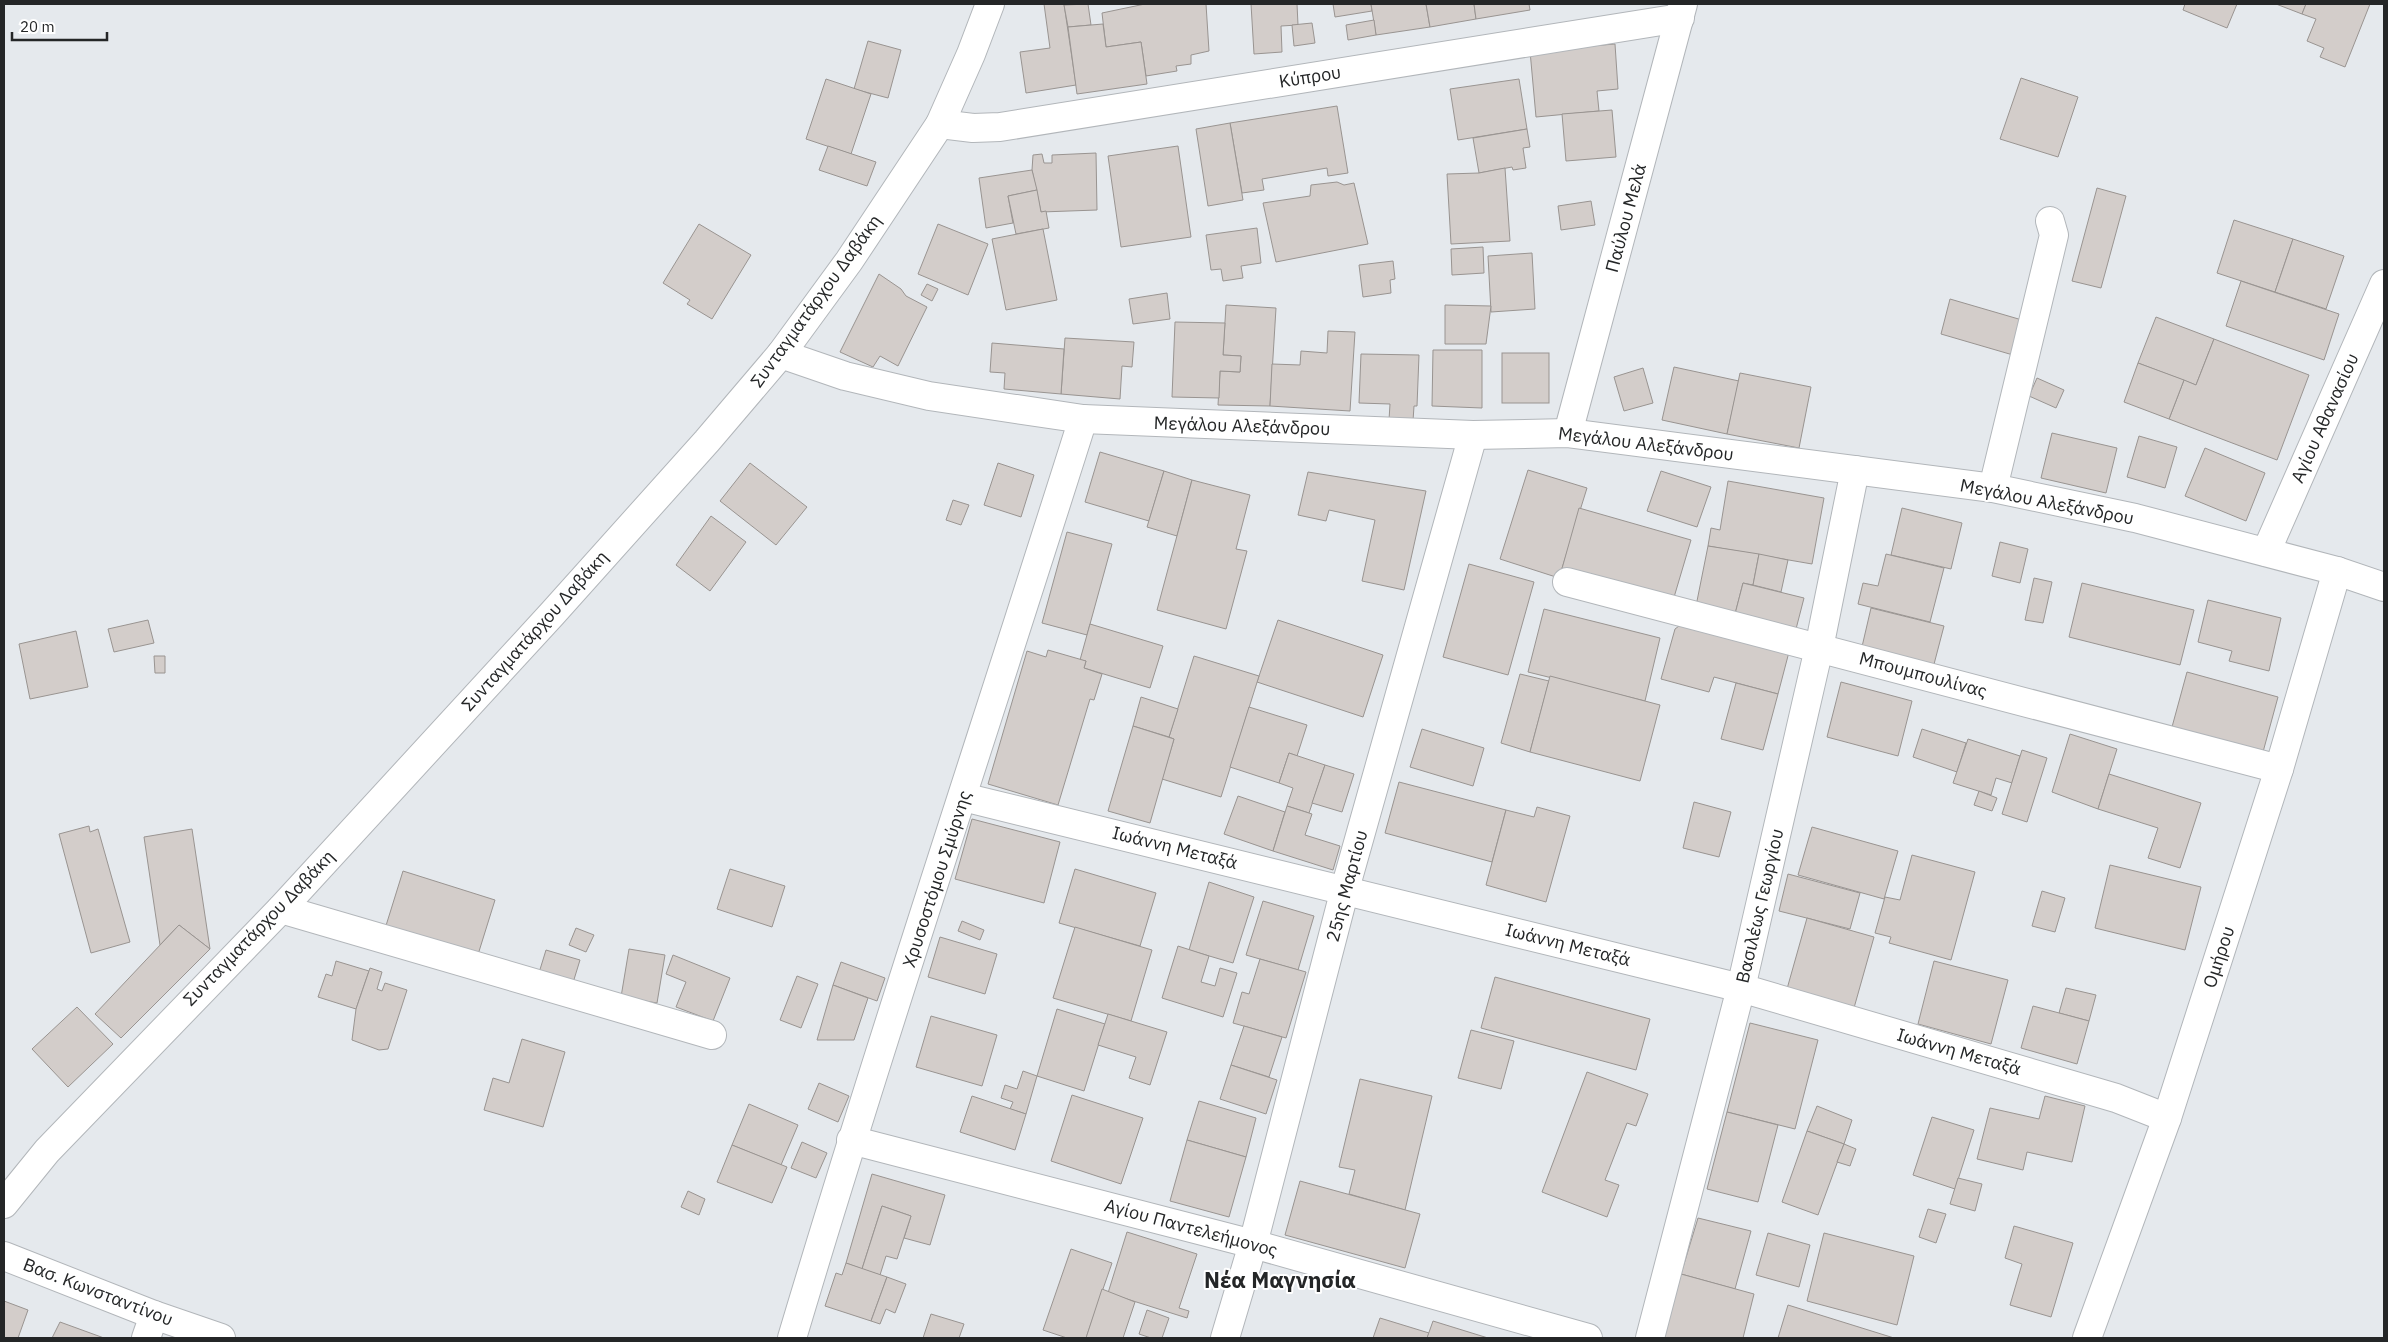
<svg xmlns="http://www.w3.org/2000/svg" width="2388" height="1342" font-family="'IBM Plex Sans',sans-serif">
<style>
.building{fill:#d3cdca;stroke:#999491}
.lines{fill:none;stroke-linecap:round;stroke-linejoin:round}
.minor-casing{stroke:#b2b6ba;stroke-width:30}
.tertiary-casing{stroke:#b2b6ba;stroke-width:30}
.minor{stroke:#fff;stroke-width:28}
.tertiary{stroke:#fff;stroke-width:28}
.labels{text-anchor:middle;stroke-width:4;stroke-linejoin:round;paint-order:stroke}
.street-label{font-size:18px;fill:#242627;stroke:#fff}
.district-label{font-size:22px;font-weight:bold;fill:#242627;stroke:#fff}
</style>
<rect width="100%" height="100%" fill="#e5e9ed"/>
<!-- building -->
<g class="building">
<polygon points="1044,4 1064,4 1076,85 1026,93 1020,52 1050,48"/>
<polygon points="1088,4 1091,25 1068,27 1064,5"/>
<polygon points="1145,4 1206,4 1209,51 1191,55 1191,64 1176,66 1177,71 1146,76 1141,42 1106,47 1102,13"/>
<polygon points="1251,4 1297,4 1298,25 1281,26 1282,52 1254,54"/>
<polygon points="1333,4 1371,4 1372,11 1335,17"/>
<polygon points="1371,4 1426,4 1430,27 1376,35"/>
<polygon points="1426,4 1474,4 1476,19 1430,27"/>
<polygon points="1474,4 1529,4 1530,10 1476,19"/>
<polygon points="2185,4 2237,4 2227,28 2183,10"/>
<polygon points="2276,4 2306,4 2302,14"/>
<polygon points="2306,4 2370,4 2345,67 2320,57 2324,48 2307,41 2316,19 2302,14"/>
<polygon points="1374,20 1376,35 1348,40 1346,25"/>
<polygon points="1312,23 1315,43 1294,46 1292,25"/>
<polygon points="1103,24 1106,47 1141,42 1147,84 1077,94 1068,27"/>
<polygon points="868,41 901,50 888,98 854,89"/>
<polygon points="1615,44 1618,89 1597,91 1599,111 1536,117 1530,51"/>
<polygon points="2021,78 2078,97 2058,157 2000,139"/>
<polygon points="826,79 871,94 851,154 806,139"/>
<polygon points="1519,79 1527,129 1458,140 1450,89"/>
<polygon points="1337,106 1348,173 1328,176 1327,168 1262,179 1264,190 1242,193 1230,123"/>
<polygon points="1612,110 1616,157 1566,161 1562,114"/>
<polygon points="1230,123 1243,200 1208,206 1196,129"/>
<polygon points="1527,129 1530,147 1523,148 1526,168 1513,170 1512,167 1479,173 1473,138"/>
<polygon points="828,146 876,162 867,186 819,170"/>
<polygon points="1178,146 1191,237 1121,247 1108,156"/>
<polygon points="1096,153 1097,210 1041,212 1032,170 1033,155 1042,154 1044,163 1052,163 1052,155"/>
<polygon points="1505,168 1510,241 1451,244 1447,174 1479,173"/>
<polygon points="1032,170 1037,190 1008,196 1013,223 986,228 979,178"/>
<polygon points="1337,182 1344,185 1354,183 1368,244 1276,262 1263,203 1310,196 1311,185"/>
<polygon points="2097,188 2126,196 2101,288 2072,281"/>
<polygon points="1037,190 1041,212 1046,211 1049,228 1016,234 1008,196"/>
<polygon points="1591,201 1595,225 1561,230 1558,206"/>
<polygon points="2234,220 2293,239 2275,292 2217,273"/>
<polygon points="699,224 751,255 712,319 687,304 690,300 663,283"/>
<polygon points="938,224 988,244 968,295 918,274"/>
<polygon points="1257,228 1261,263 1241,266 1243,278 1223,281 1221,269 1211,270 1206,235"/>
<polygon points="1043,229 1057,300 1006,310 992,239"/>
<polygon points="2293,239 2344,256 2326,309 2275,292"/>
<polygon points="1483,247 1484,273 1452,275 1451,249"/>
<polygon points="1532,253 1535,309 1491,312 1488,256"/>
<polygon points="1393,261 1395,279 1390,280 1391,293 1363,297 1359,265"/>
<polygon points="879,274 901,289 906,296 927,307 898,366 880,356 873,367 840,352"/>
<polygon points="2241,281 2339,314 2324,360 2226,326"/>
<polygon points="927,284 938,289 932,301 921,295"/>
<polygon points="1167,293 1170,319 1133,324 1129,299"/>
<polygon points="1950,299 2022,320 2013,355 1941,334"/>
<polygon points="1226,305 1276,308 1270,406 1218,405 1220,371 1240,372 1241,356 1223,355"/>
<polygon points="1445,305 1491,306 1486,344 1445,344"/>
<polygon points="2156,317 2214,339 2196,385 2138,363"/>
<polygon points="1175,322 1225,323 1223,355 1241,356 1240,372 1220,371 1219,398 1172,397"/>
<polygon points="1328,331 1355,332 1350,411 1270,406 1272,364 1300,365 1301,351 1327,353"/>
<polygon points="1065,338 1134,342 1132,367 1122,366 1120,399 1061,394"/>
<polygon points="2214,339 2309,375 2277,460 2169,419 2184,380 2196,385"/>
<polygon points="992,343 1064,349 1061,394 1004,389 1005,373 990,372"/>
<polygon points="1433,350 1482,350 1482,408 1432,406"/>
<rect x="1502" y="353" width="47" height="50"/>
<polygon points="1361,354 1419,355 1417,406 1414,406 1413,421 1389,420 1390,404 1359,403"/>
<polygon points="2138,363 2184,380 2169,419 2124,402"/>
<polygon points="1674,367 1739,381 1727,434 1662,420"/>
<polygon points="1643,368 1653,403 1624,411 1614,377"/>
<polygon points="1740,373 1811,387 1799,448 1727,434"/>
<polygon points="2037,378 2064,390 2056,408 2029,396"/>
<polygon points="2052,433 2117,448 2106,493 2041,478"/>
<polygon points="2139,436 2177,447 2165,488 2127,477"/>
<polygon points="2205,448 2265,473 2246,521 2185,496"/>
<polygon points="1100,452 1164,471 1149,521 1085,502"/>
<polygon points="750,463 807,507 776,545 720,501"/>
<polygon points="998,463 1034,475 1021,517 984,505"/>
<polygon points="1528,470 1587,488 1559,578 1500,559"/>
<polygon points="1164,471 1192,480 1177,536 1147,527"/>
<polygon points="1661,471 1711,487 1697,527 1647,511"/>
<polygon points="1308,472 1426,491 1404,590 1362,581 1375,520 1329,510 1326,521 1298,515"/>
<polygon points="1192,480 1250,495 1236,549 1247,551 1226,629 1157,610"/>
<polygon points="1728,481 1824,498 1812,564 1708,546 1711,528 1720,530"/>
<polygon points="953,500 969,505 961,525 946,520"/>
<polygon points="1579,508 1691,540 1672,604 1561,572"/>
<polygon points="1902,508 1962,523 1951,569 1891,555"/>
<polygon points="711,516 746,542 710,591 676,565"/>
<polygon points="1067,532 1112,544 1087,635 1042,623"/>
<polygon points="2000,542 2028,549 2020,583 1992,576"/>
<polygon points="1708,546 1759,554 1753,585 1743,583 1735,614 1696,606"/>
<polygon points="1759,554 1788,560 1781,592 1753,585"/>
<polygon points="1886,554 1944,568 1930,622 1858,604 1863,583 1878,586"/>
<polygon points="1469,564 1534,582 1508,675 1443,657"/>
<polygon points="2034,578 2052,582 2043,623 2025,620"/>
<polygon points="1743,583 1804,598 1796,629 1735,614"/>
<polygon points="2082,583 2194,610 2180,665 2069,637"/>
<polygon points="2208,600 2281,618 2269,671 2229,661 2232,651 2198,642"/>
<polygon points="1871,608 1944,626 1933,668 1861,651"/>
<polygon points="1544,609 1660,638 1645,701 1528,672"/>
<polygon points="148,620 154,643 114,652 108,629"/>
<polygon points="1278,620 1383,655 1363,717 1257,682"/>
<polygon points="1683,623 1789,652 1778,694 1714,677 1709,692 1661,679 1675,629"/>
<polygon points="1090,624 1163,646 1150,688 1084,668 1086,661 1080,660"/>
<polygon points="76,631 88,687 30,699 19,644"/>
<polygon points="1048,650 1086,661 1084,668 1102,674 1094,700 1090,699 1058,805 988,784 1027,651 1046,657"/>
<polygon points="154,656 165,656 165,673 155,673"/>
<polygon points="1194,656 1259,676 1221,797 1162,779 1174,739 1169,737"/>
<polygon points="2187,672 2278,697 2263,752 2172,727"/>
<polygon points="1520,674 1549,681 1530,752 1501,743"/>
<polygon points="1550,676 1660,705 1640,781 1530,752"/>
<polygon points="1841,682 1912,701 1898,756 1827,737"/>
<polygon points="1736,683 1778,694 1763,750 1721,739"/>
<polygon points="1141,697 1178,709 1169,737 1133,726"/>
<polygon points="1249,707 1307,725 1297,756 1289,753 1279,783 1230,767"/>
<polygon points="1133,726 1174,739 1150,823 1108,811"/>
<polygon points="1422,729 1484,748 1473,786 1410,767"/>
<polygon points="1922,729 1966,743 1957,772 1913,757"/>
<polygon points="2070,734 2117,749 2098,809 2052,792"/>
<polygon points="1968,739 2020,756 2012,783 1996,778 1991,795 1953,783"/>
<polygon points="2022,750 2047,758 2027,822 2002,814"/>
<polygon points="1289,753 1325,765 1309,813 1287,806 1293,788 1279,783"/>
<polygon points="1325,765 1354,774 1342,812 1312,803"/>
<polygon points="2109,774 2201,803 2180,868 2148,858 2158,828 2098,809"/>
<polygon points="1399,782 1506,810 1492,862 1385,833"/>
<polygon points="1979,791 1997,798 1992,811 1974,805"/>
<polygon points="1238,796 1285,812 1273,851 1224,834"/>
<polygon points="1694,802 1731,812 1719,857 1683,848"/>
<polygon points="1287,806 1312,814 1305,835 1340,846 1333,870 1273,851"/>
<polygon points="1537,807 1570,816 1546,902 1486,885 1506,810 1534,817"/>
<polygon points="972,819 1060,842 1044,903 955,879"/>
<polygon points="89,826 90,832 98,829 130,942 91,953 59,834"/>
<polygon points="1812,827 1898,851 1884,899 1798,875"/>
<polygon points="192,829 210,949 179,925 160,945 144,837"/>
<polygon points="1912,855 1975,872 1951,960 1889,943 1891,937 1875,933 1885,897 1900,900"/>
<polygon points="2110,865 2201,887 2185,950 2095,928"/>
<polygon points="730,869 785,886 772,927 717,909"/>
<polygon points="1075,869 1156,893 1140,946 1059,923"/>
<polygon points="403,871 495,900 476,961 384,932"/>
<polygon points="1788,874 1860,893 1850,929 1779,911"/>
<polygon points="1209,882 1254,897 1233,963 1189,950"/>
<polygon points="2042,891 2065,898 2055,932 2032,926"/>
<polygon points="1263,901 1314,916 1298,970 1246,955"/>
<polygon points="1807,918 1874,937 1852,1015 1785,996"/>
<polygon points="962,921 984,930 980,940 958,931"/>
<polygon points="179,925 210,949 121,1038 95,1014"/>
<polygon points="1075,927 1152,950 1131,1021 1053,998"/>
<polygon points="576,928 594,935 586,952 569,945"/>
<polygon points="940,937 997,954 985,994 928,977"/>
<polygon points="1178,946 1209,956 1201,982 1215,986 1220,968 1237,973 1223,1017 1162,998"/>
<polygon points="629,949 665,955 657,1003 621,997"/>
<polygon points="546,950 580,960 572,986 538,976"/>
<polygon points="673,955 730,978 713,1021 676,1007 686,982 666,974"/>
<polygon points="1260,959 1306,972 1286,1038 1233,1023 1242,992 1249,994"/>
<polygon points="336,961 369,971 356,1009 318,997 326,974 332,976"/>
<polygon points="1934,961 2008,980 1991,1044 1918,1024"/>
<polygon points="841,962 885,978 877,1001 833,985"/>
<polygon points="370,968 382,972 377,989 382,991 385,983 407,990 388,1049 379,1050 352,1040 356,1009"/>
<polygon points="797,976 818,984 801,1028 780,1020"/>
<polygon points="1495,977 1650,1019 1636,1070 1481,1028"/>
<polygon points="833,985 868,998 854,1040 817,1040"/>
<polygon points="2066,988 2096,995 2089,1021 2059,1013"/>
<polygon points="2033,1006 2089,1021 2077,1064 2021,1048"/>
<polygon points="77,1007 113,1044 68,1087 32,1049"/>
<polygon points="1057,1009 1105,1024 1084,1091 1037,1076"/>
<polygon points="1108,1014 1167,1032 1150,1085 1129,1078 1136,1057 1098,1045"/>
<polygon points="931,1016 997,1035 982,1086 916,1067"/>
<polygon points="1750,1023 1818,1040 1795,1129 1727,1112"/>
<polygon points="1244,1026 1282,1037 1269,1077 1231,1065"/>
<polygon points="1471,1030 1514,1041 1501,1089 1458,1078"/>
<polygon points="522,1039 565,1052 543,1127 484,1110 493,1078 509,1083"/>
<polygon points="1231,1065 1277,1080 1266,1114 1220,1099"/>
<polygon points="1023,1071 1037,1076 1026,1114 1010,1109 1013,1102 1001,1098 1005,1085 1017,1089"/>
<polygon points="1587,1072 1648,1094 1636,1126 1627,1123 1605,1180 1619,1185 1607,1217 1542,1192"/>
<polygon points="1360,1079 1432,1096 1405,1210 1349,1194 1355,1170 1339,1167"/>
<polygon points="819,1083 849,1096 838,1122 808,1109"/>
<polygon points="1072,1095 1143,1118 1121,1184 1051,1161"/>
<polygon points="972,1096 1026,1114 1015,1150 960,1132"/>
<polygon points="2045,1096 2085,1106 2072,1162 2027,1152 2023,1170 1977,1159 1990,1108 2039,1119"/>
<polygon points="1199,1101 1256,1118 1246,1157 1187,1140"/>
<polygon points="749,1104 798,1125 781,1165 732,1145"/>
<polygon points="1817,1106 1852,1120 1844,1144 1807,1131"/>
<polygon points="1727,1112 1778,1125 1758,1202 1707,1189"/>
<polygon points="1932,1117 1974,1130 1955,1189 1913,1175"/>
<polygon points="1807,1131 1844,1144 1818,1215 1782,1202"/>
<polygon points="1187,1140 1246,1157 1229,1217 1170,1201"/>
<polygon points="802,1142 827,1153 816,1178 791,1168"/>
<polygon points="1844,1144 1856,1149 1850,1166 1837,1162"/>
<polygon points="732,1145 787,1167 772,1203 717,1182"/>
<polygon points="872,1174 945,1195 930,1245 904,1238 911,1216 882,1206 862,1269 846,1263"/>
<polygon points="1958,1178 1982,1184 1975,1211 1950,1204"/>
<polygon points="1300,1181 1420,1214 1405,1268 1285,1235"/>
<polygon points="688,1191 705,1199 699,1215 681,1207"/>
<polygon points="882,1206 911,1216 897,1259 886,1256 880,1275 862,1269"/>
<polygon points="1928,1209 1946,1214 1936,1243 1919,1237"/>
<polygon points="1698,1218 1751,1231 1735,1289 1681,1274"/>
<polygon points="2014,1226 2073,1243 2051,1317 2010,1305 2022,1264 2005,1258"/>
<polygon points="1127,1232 1197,1254 1179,1308 1189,1311 1187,1318 1108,1293"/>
<polygon points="1768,1233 1810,1245 1799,1287 1756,1275"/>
<polygon points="1824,1233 1914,1256 1897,1325 1807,1301"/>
<polygon points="1071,1249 1112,1263 1086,1338 1067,1338 1043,1330"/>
<polygon points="846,1263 887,1277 871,1321 825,1306 836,1273 842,1275"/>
<polygon points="1681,1274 1754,1294 1743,1338 1664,1338"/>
<polygon points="887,1277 906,1284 895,1313 886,1309 880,1324 871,1321"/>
<polygon points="1102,1289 1135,1302 1123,1338 1086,1338"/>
<polygon points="4,1301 28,1310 18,1338 4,1338"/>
<polygon points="1788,1305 1894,1338 1778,1338"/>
<polygon points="1147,1310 1169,1318 1162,1338 1151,1338 1139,1334"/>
<polygon points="931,1314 964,1324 959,1338 923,1338"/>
<polygon points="1380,1318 1429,1333 1427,1338 1373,1338"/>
<polygon points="1433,1321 1488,1338 1427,1338"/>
<polygon points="60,1322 104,1338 52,1338"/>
</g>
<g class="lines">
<!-- minor casing -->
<g class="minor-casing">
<g id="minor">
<polyline points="940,124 973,128 1000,127 1680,18"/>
<polyline points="1568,433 1683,4"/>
<polyline points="1993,488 2054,235 2050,221"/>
<polyline points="2266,552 2384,284"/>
<polyline points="1567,582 2279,769"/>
<polyline points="963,797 1741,988 2116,1098 2167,1118"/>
<polyline points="281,909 712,1035"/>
<polyline points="851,1140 1253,1244 1588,1338"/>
<polyline points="4,1256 154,1315 221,1338"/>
<polyline points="146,1338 154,1315"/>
<path d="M792 1338C884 1030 986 726 1083 419"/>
<polyline points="1650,1338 1741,988 1819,648 1855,470"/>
<polyline points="2087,1338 2167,1118 2279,769 2337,571"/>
</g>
</g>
<!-- tertiary casing -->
<g class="tertiary-casing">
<g id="tertiary">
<polyline points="781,354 845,376 929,396 1083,419 1473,435 1568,433 1993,488 2135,518 2337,571 2384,587"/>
<polyline points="4,1204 47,1151 281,909 552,614 707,441 781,354 849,261 940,124 971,54 990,4"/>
<polyline points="1225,1338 1253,1244 1345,889 1473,435"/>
</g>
</g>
<!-- minor -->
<use href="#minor" class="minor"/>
<!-- tertiary -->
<use href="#tertiary" class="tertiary"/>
</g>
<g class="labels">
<!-- street labels -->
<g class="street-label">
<text transform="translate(1310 77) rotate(-9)" y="6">Κύπρου</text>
<text transform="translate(1626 218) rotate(-75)" y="6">Παύλου Μελά</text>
<text transform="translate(816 301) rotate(-54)" y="6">Συνταγματάρχου Δαβάκη</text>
<text transform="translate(2325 418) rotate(-66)" y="6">Αγίου Αθανασίου</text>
<text transform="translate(1242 426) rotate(2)" y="6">Μεγάλου Αλεξάνδρου</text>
<text transform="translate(1646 444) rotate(7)" y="6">Μεγάλου Αλεξάνδρου</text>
<text transform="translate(2047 502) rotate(11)" y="6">Μεγάλου Αλεξάνδρου</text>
<text transform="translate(535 631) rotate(-48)" y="6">Συνταγματάρχου Δαβάκη</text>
<text transform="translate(1923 675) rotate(15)" y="6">Μπουμπουλίνας</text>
<text transform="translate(1175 848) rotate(14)" y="6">Ιωάννη Μεταξά</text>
<text transform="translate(937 879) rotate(-72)" y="6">Χρυσοστόμου Σμύρνης</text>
<text transform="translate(1347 886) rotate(-75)" y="6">25ης Μαρτίου</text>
<text transform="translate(1760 906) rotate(-77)" y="6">Βασιλέως Γεωργίου</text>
<text transform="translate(259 928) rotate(-46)" y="6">Συνταγματάρχου Δαβάκη</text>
<text transform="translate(1568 945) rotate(14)" y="6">Ιωάννη Μεταξά</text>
<text transform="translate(2219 957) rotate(-72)" y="6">Ομήρου</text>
<text transform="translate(1959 1052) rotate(16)" y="6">Ιωάννη Μεταξά</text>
<text transform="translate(1191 1228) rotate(15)" y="6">Αγίου Παντελεήμονος</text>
<text transform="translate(98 1292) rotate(21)" y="6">Βασ. Κωνσταντίνου</text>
</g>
<!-- district labels -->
<g class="district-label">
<text x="1280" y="1288">Νέα Μαγνησία</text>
</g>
</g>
<!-- border -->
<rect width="2388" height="1342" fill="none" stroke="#242627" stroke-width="10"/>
<!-- scale -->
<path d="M12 32v8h95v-8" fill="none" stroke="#242627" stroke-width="2.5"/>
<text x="20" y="32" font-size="15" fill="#242627" stroke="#ffffff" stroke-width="4" paint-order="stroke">20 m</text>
</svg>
